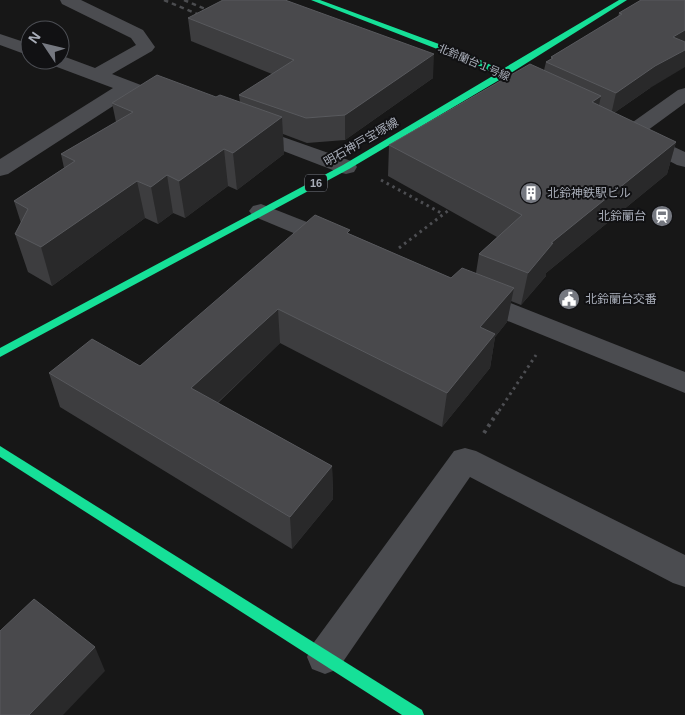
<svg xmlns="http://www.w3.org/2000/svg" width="685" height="715" font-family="Helvetica,'Noto Sans JP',sans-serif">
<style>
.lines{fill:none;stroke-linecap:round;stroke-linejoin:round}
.path-far1{stroke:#4d4e52;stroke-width:3;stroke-dasharray:2.5 4;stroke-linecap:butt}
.path{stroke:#4d4e52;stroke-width:4;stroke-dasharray:3 4.5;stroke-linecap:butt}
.street{fill:#4b4c50;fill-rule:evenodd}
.fast{fill:#16e098;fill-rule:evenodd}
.rail{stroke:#4b4c4f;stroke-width:2.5;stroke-dasharray:4.5 4;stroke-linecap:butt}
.wall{fill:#3d3d3f}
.shaded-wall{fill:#29292a}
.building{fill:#49494c;stroke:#58595d}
.labels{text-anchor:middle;stroke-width:4;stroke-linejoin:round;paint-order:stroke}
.far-street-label{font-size:11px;fill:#a8adb8;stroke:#111113}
.shield{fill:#111113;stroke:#7b7e86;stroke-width:1}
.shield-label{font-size:11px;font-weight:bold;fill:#a8adb8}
.street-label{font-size:12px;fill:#a8adb8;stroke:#111113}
.poi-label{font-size:12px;fill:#a8adb8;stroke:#111113;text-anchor:start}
</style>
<rect width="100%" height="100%" fill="#171717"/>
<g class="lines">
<!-- path-far1 -->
<g class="path-far1">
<polyline points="381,180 443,214"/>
<polyline points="399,248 449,210"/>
<polyline points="499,411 536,355"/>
</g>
<!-- path -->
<polyline class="path" points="484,433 499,410"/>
<!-- street -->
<g class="street">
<polygon points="60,0 81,0 143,30 155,47 152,51 112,74 175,98 178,102 175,106 168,108 161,106 130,95 8,174 0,176 0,159 113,88 49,64 47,60 60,60 60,55 95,68 136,45 131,38 62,4"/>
<polygon points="0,34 30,44 30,56 0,45"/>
<polygon points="685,88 685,103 644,133 685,152 685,167 677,165 623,137 620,133 623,129 678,90"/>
<polygon points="249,125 354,162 357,167 354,172 346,174 338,172 242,135 239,131 242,127"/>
<polygon points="261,204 345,237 348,242 345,247 336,250 327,247 253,216 249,211 253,206"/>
<polygon points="475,289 685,372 685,393 466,304 462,298 466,292"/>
<polygon points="465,448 476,451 685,555 685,587 673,583 470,477 338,669 325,674 312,669 307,657 312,645 454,451"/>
</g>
<!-- fast -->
<g class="fast">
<polygon points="311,0 320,0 474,57 501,70 619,0 627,0 506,76 349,169 0,357 0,348 343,165 496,74 468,61"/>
<polygon points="0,446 422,710 424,715 402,715 0,457"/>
</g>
<!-- rail -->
<g class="rail">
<polyline points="164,0 209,19"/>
<polyline points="184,0 219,15"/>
</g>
</g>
<!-- wall -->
<g class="wall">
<polygon points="641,0 650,88 614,113 676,142 667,174 546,273 546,276 521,305 511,301 507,322 495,337 490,368 442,427 280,343 218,403 332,466 333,499 292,549 60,407 49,373 140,366 350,234 451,278 476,273 479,254 497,237 388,176 389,145 544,70 546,62 551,59 551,57 618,17 619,13"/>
<polygon points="188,18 433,78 345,140 307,143 283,134 284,154 237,190 228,186 185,218 173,213 158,224 145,218 52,286 28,272 15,234 21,223 14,201 64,168 61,154 116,122 112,103 216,97 240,102 239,95 272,74 191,41"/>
</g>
<!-- shaded-wall -->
<g class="shaded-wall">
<polygon points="685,30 685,48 673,37"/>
<polygon points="685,50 685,67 650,88 611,115 616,93 655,66"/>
<polygon points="434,54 433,78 345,140 345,115"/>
<polygon points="601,96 594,127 592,102"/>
<polygon points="282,117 284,154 237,190 233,153"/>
<polygon points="676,142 667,174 546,273 546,276 521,305 528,273 551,243"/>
<polygon points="224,149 228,186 185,218 179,181"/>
<polygon points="167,175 173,213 158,224 151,187"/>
<polygon points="137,181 145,218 52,286 41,247"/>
<polygon points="514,288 507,322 495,337 490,368 442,427 447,393 480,327"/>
<polygon points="278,309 280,343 197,422 191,388"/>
<polygon points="332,466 333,499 292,549 290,517"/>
<polygon points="95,647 105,671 63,715 29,715"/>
</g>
<!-- building -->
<g class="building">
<polygon points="223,0 285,0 434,54 345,115 306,118 239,95 294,60 188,18"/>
<polygon points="641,0 685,0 685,30 673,37 685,42 685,50 655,66 616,93 546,62 553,58 551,57 622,14 619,13"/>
<polygon points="530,64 601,96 592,102 676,142 551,243 553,243 528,273 479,254 522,215 389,145"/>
<polygon points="157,75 216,97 220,95 282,117 233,153 224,149 179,181 167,175 151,187 137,181 41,247 15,234 28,209 14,201 75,161 61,154 133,112 112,103"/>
<polygon points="315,215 350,230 347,233 451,278 462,268 514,288 480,327 495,334 447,393 278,309 191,388 332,466 290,517 49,373 92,339 140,366"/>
<polygon points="34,599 95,647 29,715 0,715 0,631"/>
</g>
<!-- icons -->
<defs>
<g id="building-disc" transform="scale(1.125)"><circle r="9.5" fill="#757880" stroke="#111113"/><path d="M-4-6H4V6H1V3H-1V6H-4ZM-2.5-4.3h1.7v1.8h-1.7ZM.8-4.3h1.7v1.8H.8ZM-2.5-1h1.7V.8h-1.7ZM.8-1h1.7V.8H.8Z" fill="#fff"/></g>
<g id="station-disc" transform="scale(1.125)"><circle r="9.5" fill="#757880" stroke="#111113"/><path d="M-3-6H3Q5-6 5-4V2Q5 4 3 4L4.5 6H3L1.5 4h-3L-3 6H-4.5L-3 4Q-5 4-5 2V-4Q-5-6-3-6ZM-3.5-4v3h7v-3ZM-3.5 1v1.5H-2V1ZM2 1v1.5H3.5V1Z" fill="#fff"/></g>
<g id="civic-disc" transform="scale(1.125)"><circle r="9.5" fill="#757880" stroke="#111113"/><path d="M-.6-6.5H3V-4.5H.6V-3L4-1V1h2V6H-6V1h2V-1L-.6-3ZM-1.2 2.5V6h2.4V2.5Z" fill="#fff"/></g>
</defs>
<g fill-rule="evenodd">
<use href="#building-disc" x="531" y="193"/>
<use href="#station-disc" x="662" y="216"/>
<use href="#civic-disc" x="569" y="299"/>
</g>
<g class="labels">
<!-- far-street labels -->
<g class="far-street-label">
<text transform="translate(474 62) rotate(23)" y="4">北鈴蘭台１号線</text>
</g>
<!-- shield labels -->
<rect class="shield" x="305" y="174.5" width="22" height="17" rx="4"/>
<g class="shield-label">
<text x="316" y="187">16</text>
</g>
<!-- street labels -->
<g class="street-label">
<text transform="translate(361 142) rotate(-30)" y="4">明石神戸宝塚線</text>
</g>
<!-- poi labels -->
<g class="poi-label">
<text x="547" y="197">北鈴神鉄駅ビル</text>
<text x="646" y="220" text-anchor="end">北鈴蘭台</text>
<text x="585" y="303">北鈴蘭台交番</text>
</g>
</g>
<!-- north arrow -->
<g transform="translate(45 45) rotate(305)"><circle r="24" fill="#111113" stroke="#4d4f55"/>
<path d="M0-4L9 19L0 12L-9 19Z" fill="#757880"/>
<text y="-8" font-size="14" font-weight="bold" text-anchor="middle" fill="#a8adb8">N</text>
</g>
</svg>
